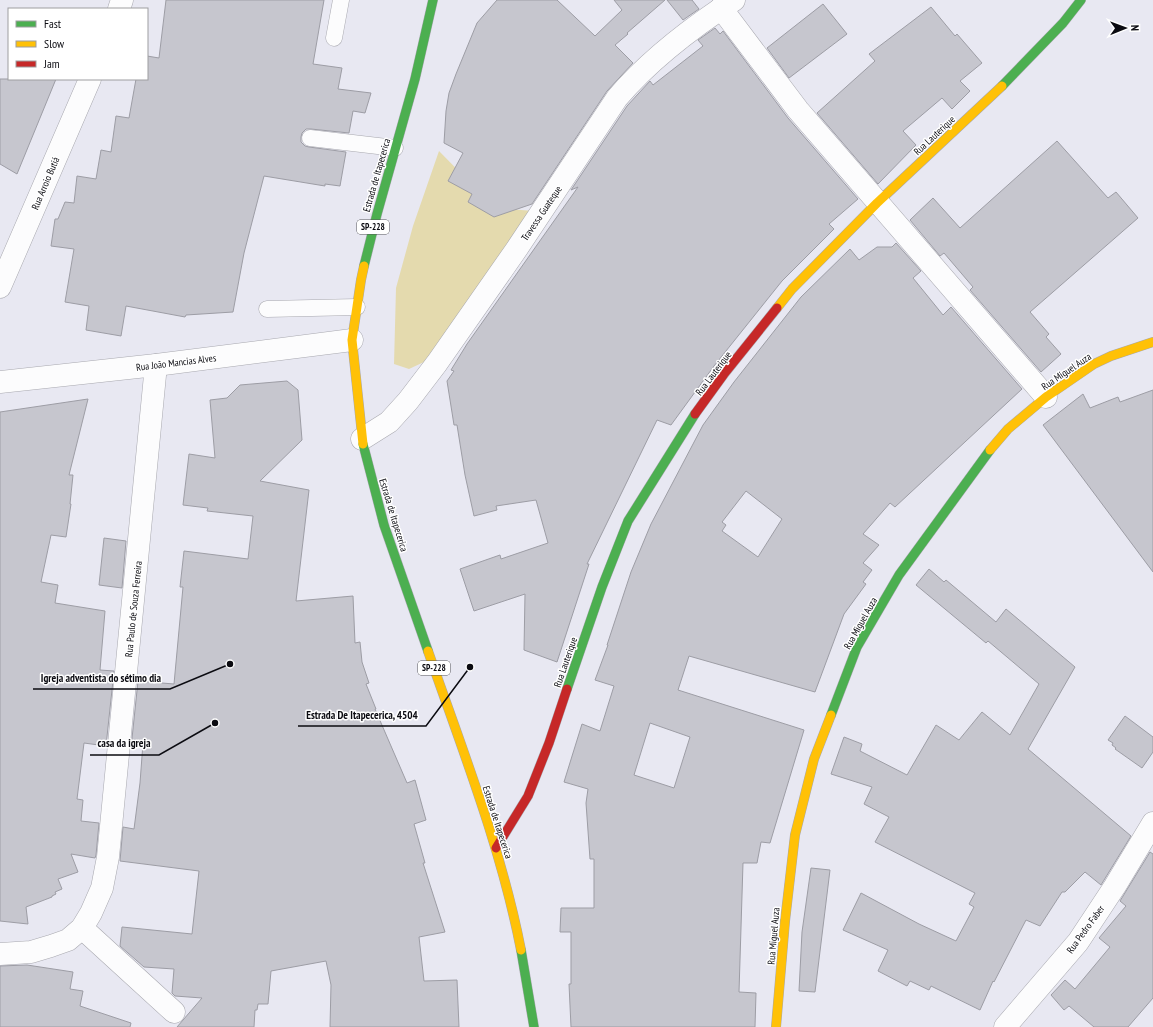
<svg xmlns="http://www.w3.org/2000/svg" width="1153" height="1027" font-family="'PT Sans Narrow',sans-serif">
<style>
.green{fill:#e4daae}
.building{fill:#c6c6ce;stroke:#9d9da5;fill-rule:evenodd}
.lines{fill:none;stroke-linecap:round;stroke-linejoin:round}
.lane-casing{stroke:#a8a8af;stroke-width:17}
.street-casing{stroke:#a8a8af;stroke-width:23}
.fast-casing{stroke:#a8a8af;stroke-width:10}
.slow-casing{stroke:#a8a8af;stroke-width:10}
.jam-casing{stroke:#a8a8af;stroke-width:10}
.lane{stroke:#fcfcfd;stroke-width:16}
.street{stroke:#fcfcfd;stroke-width:22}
.fast{stroke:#4caf50;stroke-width:9}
.slow{stroke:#ffc107;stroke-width:9}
.jam{stroke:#c62828;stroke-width:9}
.labels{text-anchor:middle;stroke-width:3;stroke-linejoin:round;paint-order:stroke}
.shield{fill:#fff;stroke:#545458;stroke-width:1}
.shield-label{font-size:9px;font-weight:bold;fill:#0b0b11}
.street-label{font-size:10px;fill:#0b0b11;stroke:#fff}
.leader{fill:none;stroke:#0b0b11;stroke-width:1.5}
.callout-dot{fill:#0b0b11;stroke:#fff;stroke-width:1.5}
.callout-label{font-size:11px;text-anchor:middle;font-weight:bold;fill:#0b0b11;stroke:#fff;stroke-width:3;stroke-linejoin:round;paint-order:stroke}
</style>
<rect width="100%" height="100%" fill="#e8e8f2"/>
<!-- green -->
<polygon class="green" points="439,151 495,208 534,211 424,362 409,369 394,364 396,288 413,226"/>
<!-- building -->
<g class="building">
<polygon points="166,0 324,0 313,64 342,68 338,89 371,93 365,113 353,111 349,133 311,129 306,129 302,133 301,137 301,142 305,146 309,147 346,152 340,186 325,184 325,186 264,176 244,253 233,312 186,315 185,317 126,306 121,336 86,330 89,306 65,302 74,249 51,246 55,219 58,219 65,202 74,203 77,176 96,179 101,150 111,152 116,116 129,118 136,79 147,79 147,56 159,58"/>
<polygon points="497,0 557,0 595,36 622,10 614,0 665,0 627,33 628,34 615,45 633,63 607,91 532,204 494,217 468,202 472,194 448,181 463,153 444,143 446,111 449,93 456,74 477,23"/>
<polygon points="667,0 692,0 699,9 683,20"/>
<polygon points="823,4 847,34 789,78 767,48"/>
<polygon points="931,7 955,36 957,34 982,63 960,81 970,91 952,109 942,98 903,131 916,145 878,184 817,113 875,61 869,54"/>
<polygon points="715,28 720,34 723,31 788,118 858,199 829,224 834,229 782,281 714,366 671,425 657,420 587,564 589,564 557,662 524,650 525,594 474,611 460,569 500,555 501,559 548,543 536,500 496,506 497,510 474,516 465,475 457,425 454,425 447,381 454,371 451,370 467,344 578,187 571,190 627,106 650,81 653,85 703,46 698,40"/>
<polygon points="0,79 56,79 17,174 0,164"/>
<polygon points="1057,141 1108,198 1116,192 1138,218 1030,312 1049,334 1046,337 1061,354 1041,372 970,290 973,287 944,253 940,256 910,220 933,198 960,228"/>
<path d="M896 243 921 271 913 278 943 315 951 307 1022 389 895 507 890 503 863 534 879 545 863 563 872 570 863 582 866 584 844 614 815 692 689 656 678 690 804 730 770 843 761 842 757 863H743L739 992 756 993 755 1027H571L569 984H571V932H560L561 908H594V859H590L586 803 588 789 564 782 582 724 600 731 614 686 595 680 608 645H607L631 572 651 524 703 425 734 382 801 297 850 249 859 260 877 247H892ZM746 491 782 519 758 557 722 531 726 525 722 522ZM650 723 690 737 674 788 634 775Z"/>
<polygon points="287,381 298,390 302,440 260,481 309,490 296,601 353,596 355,643 360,642 362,662 369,683 366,684 376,709 375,709 407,783 415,780 426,820 414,824 425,863 423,863 445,932 419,937 424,981 457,980 459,1027 330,1027 331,985 326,961 271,971 268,1004 258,1004 257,1010 255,1010 254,1027 177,1027 202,998 175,996 172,993 174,969 144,967 120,946 122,927 192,934 199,871 120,861 123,827 134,829 140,783 143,743 133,749 131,748 138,681 174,684 183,587 180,587 184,551 248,559 253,516 207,511 208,508 183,505 189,454 215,458 210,400 227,398 240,385"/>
<polygon points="1153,390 1153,572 1043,425 1083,394 1090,408 1118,397 1120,402"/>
<polygon points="88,399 69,475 73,475 70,504 71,504 66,537 51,535 41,582 58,585 55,603 105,611 100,670 114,671 106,746 84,743 77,799 83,800 81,821 99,823 96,855 95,858 71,854 78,872 58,879 62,889 55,892 56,894 52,896 52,897 26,907 28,924 0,921 0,412"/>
<polygon points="104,538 126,541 122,588 99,585"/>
<polygon points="929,569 944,582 946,580 996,622 1006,609 1075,667 1028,749 1131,836 1101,885 1085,872 1065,892 1062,892 1040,926 1026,920 994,982 993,981 980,1010 931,986 929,990 910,981 907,986 878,971 888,950 843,930 861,893 919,924 956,941 974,907 969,904 975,893 875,842 889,817 864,804 872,787 831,774 844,737 862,744 860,751 907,775 936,725 959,740 982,712 1010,735 1039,684 988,641 986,643 916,585"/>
<polygon points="1125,716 1153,737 1153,752 1142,768 1115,749 1116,748 1112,745 1113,743 1108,740"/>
<polygon points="1150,852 1153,854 1153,998 1128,1027 1094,1027 1069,1006 1064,1010 1051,995 1065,980 1075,989 1110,947 1099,938 1126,906 1120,901"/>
<polygon points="811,868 830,870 815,992 799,991 802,932"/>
<polygon points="27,965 73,972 70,989 83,991 80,1006 131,1023 130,1027 0,1027 0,966"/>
</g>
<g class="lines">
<!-- lane casing -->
<g class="lane-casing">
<g id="lane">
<polyline points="334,38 341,0"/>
<polyline points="310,138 395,148"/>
<polyline points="267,309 357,307"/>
</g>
</g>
<!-- street casing -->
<g class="street-casing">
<g id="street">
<polyline points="721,8 798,110 1046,397"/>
<polyline points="119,9 122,0"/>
<polyline points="0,287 90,79"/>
<polyline points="0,382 156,365 352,340"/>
<path d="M362 439 389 422 408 401 437 363 516 250 617 98C650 59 691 28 734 0"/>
<polyline points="82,928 174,1012"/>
<polyline points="0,954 31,952 51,946 68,940 82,928 91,913 102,888 108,857 156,365"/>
<polyline points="1005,1027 1078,942 1115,886 1153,823"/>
</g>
</g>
<!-- fast casing -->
<g class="fast-casing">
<g id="fast">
<polyline points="1002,86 1063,23 1081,0"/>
<polyline points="364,266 377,214 415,79 433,0"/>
<polyline points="363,444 384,525 428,651"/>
<polyline points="567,689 602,587 628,521 695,414"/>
<polyline points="831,715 857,647 899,575 990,450"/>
<polyline points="521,950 534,1027"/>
</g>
</g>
<!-- slow casing -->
<g class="slow-casing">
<g id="slow">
<polyline points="777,308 792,289 877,203 1002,86"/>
<polyline points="363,444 352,340 361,280 364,266"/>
<polyline points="990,450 1008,429 1046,397 1094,364 1111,356 1153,342"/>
<path d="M428 651C462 749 501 847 521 950"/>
<polyline points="776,1027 785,921 795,835 814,759 831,715"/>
</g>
</g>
<!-- jam casing -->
<g class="jam-casing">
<g id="jam">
<polyline points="695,414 724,374 777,308"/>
<polyline points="496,848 528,796 549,743 567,689"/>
</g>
</g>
<!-- lane -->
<use href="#lane" class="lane"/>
<!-- street -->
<use href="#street" class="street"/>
<!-- fast -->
<use href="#fast" class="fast"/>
<!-- slow -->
<use href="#slow" class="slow"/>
<!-- jam -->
<use href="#jam" class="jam"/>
</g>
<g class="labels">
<!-- shield labels -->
<g class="shield">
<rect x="357" y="220" width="32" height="14" rx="3"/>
<rect x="418" y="661" width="32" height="14" rx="3"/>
</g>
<g class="shield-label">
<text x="373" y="230">SP-228</text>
<text x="434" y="671">SP-228</text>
</g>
<!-- street labels -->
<g class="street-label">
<text transform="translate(934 135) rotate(-43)" y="4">Rua Lauterique</text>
<text transform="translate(376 175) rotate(-74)" y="4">Estrada de Itapecerica</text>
<text transform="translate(45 183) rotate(-67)" y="4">Rua Arroio Butiá</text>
<text transform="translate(541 213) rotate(-56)" y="4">Travessa Guateque</text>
<text transform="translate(176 362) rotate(-7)" y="4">Rua João Mancias Alves</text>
<text transform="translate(1066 371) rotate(-34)" y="4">Rua Miguel Auza</text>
<text transform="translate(713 373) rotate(-53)" y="4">Rua Lauterique</text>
<text transform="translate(394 515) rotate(73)" y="4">Estrada de Itapecerica</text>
<text transform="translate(133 609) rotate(-84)" y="4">Rua Paulo de Souza Ferreira</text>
<text transform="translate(860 623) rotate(-61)" y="4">Rua Miguel Auza</text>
<text transform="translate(565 662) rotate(-71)" y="4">Rua Lauterique</text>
<text transform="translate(498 822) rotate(72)" y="4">Estrada de Itapecerica</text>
<text transform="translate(1085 929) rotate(-54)" y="4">Rua Pedro Faber</text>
<text transform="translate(773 936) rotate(-85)" y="4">Rua Miguel Auza</text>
</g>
</g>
<!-- callouts -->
<path class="leader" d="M230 664L170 689H33M470 667L426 726H298M215 723L159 755H90"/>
<g class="callout-dot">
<circle cx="230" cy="664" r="4"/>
<circle cx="470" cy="667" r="4"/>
<circle cx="215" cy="723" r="4"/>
</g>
<g class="callout-label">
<text x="101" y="682">Igreja adventista do sétimo dia</text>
<text x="362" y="719">Estrada De Itapecerica, 4504</text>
<text x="124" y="747">casa da igreja</text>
</g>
<!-- legend -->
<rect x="8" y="8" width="140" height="72" fill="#ffffff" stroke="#9d9da0"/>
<rect x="16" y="21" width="20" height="6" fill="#4caf50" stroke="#9d9da0"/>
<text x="44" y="28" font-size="12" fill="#0b0b11">Fast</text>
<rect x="16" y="41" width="20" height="6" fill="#ffc107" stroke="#9d9da0"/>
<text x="44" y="48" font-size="12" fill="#0b0b11">Slow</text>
<rect x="16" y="61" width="20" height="6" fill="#c62828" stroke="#9d9da0"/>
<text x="44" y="68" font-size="12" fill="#0b0b11">Jam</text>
<!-- north arrow -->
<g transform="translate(1125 28) rotate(89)" stroke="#ffffff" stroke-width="3" paint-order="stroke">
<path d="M0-3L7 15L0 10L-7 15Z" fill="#0b0b11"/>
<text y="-6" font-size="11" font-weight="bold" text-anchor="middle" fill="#0b0b11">N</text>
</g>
</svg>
